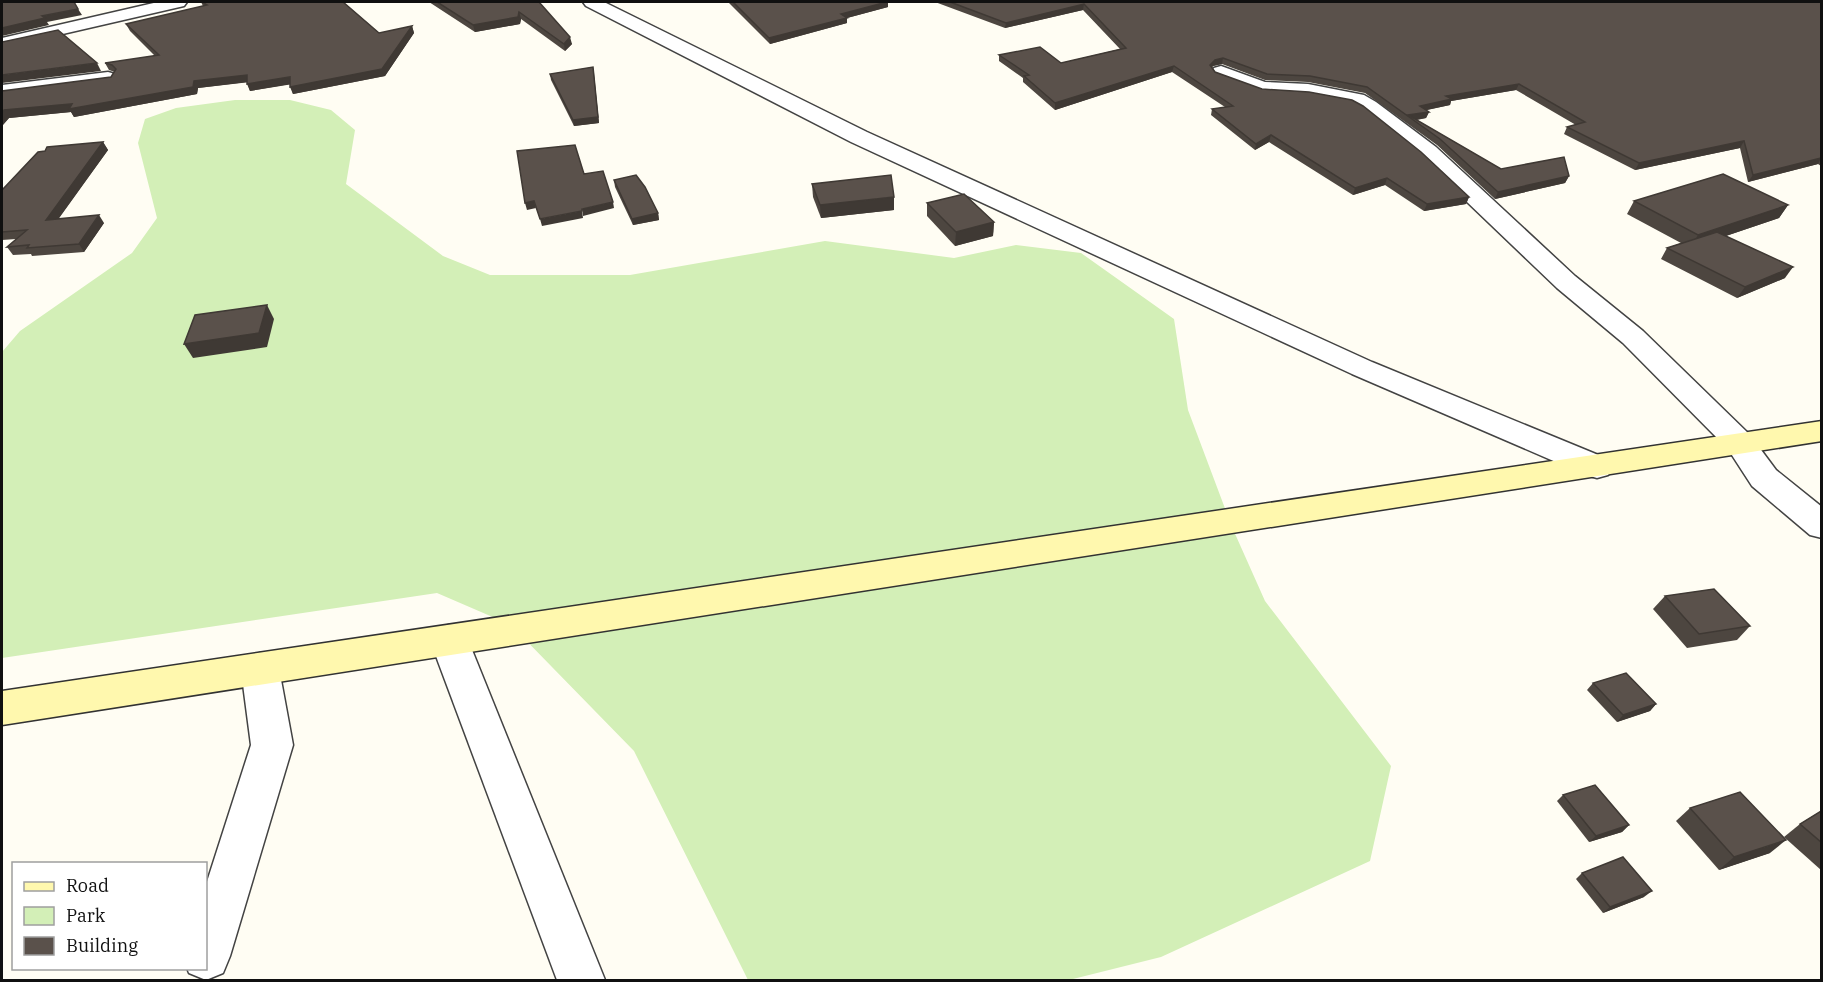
<svg xmlns="http://www.w3.org/2000/svg" width="1823" height="982" font-family="'IBM Plex Serif',serif">
<style>
.green{fill:#d3efb7}
.lines{fill:none;stroke-linecap:round;stroke-linejoin:round}
.minor-casing{stroke:#434343;stroke-width:3}
.tertiary-casing{stroke:#434343;stroke-width:3}
.secondary-casing{stroke:#323232;stroke-width:3}
.minor{fill:#fff;fill-rule:evenodd}
.tertiary{fill:#fff;fill-rule:evenodd}
.secondary{fill:#fff8ae;fill-rule:evenodd}
.wall{fill:#4d4640}
.shaded-wall{fill:#3f3934}
.building{fill:#5a514b;stroke:#3f3934;stroke-width:1.5}
</style>
<rect width="100%" height="100%" fill="#fffdf3"/>
<!-- green -->
<polygon class="green" points="235,100 290,100 331,110 355,130 346,184 443,256 490,275 630,275 825,241 954,258 1016,245 1081,253 1174,319 1188,410 1232,527 1265,601 1391,766 1370,861 1161,957 1069,980 748,980 634,751 511,625 437,593 2,658 2,352 20,331 132,253 157,218 138,143 145,119 176,108"/>
<g class="lines">
<!-- minor casing -->
<g class="minor-casing">
<g id="minor">
<polygon points="583,2 604,2 867,132 1372,362 1608,459 1613,467 1608,475 1597,478 1586,475 1352,374 851,142 586,6"/>
<polygon points="1221,66 1265,82 1308,84 1364,95 1376,102 1436,147 1575,276 1643,331 1750,435 1776,470 1822,507 1822,538 1810,535 1752,486 1728,449 1623,343 1557,288 1420,157 1362,110 1351,104 1308,96 1261,93 1214,76 1211,72 1214,68"/>
<polygon points="108,72 115,74 118,78 115,82 2,97 2,85"/>
<polygon points="449,625 462,629 468,640 605,980 557,980 430,640 436,629"/>
<polygon points="260,653 274,658 279,669 293,745 230,956 223,973 206,980 189,973 187,968 206,968 206,885 251,745 241,669 246,658"/>
</g>
</g>
<!-- tertiary casing -->
<g class="tertiary-casing">
<polygon id="tertiary" points="158,2 187,2 184,6 2,48 2,38"/>
</g>
<!-- secondary casing -->
<g class="secondary-casing">
<polygon id="secondary" points="1822,421 1822,441 2,725 2,691"/>
</g>
<!-- minor -->
<use href="#minor" class="minor"/>
<!-- tertiary -->
<use href="#tertiary" class="tertiary"/>
<!-- secondary -->
<use href="#secondary" class="secondary"/>
</g>
<!-- wall -->
<g class="wall">
<polygon points="201,2 343,2 379,33 412,26 414,33 385,76 293,94 290,84 250,91 247,82 198,88 197,94 74,117 71,112 9,118 2,126 2,91 111,77 115,72 109,70 105,63 155,56 130,31 126,24 203,6"/>
<polygon points="429,2 539,2 572,44 565,51 521,19 520,24 475,32"/>
<polygon points="728,2 888,2 888,7 847,18 847,23 770,44"/>
<polygon points="935,2 1821,2 1821,166 1818,164 1748,182 1740,148 1635,170 1564,134 1567,127 1576,125 1516,90 1451,101 1450,105 1426,110 1429,112 1426,118 1417,120 1501,169 1569,176 1565,183 1495,199 1437,145 1365,93 1308,82 1265,80 1222,64 1213,66 1212,67 1215,72 1469,197 1466,204 1424,211 1385,185 1353,195 1269,142 1255,150 1211,115 1212,109 1225,107 1172,72 1055,110 1023,82 1023,78 999,61 999,55 1061,63 1120,49 1083,10 1005,28"/>
<polygon points="594,73 599,123 574,126 551,80 550,74"/>
<polygon points="103,142 108,150 58,219 104,223 84,252 32,256 31,254 13,255 7,247 16,239 2,240 2,189"/>
<polygon points="614,180 658,213 659,220 633,225 615,187"/>
<polygon points="812,184 894,210 821,218 813,197"/>
<polygon points="1634,201 1788,205 1779,218 1726,236 1785,278 1737,298 1661,259 1667,248 1681,243 1627,214"/>
<polygon points="927,203 994,222 993,236 955,246 927,216"/>
<polygon points="1665,596 1750,626 1737,640 1687,648 1653,609"/>
<polygon points="1593,683 1656,704 1650,711 1617,722 1587,690"/>
<polygon points="1563,795 1629,825 1622,832 1589,842 1557,801"/>
<polygon points="1690,808 1770,853 1719,870 1676,821"/>
<polygon points="1821,811 1821,870 1784,837 1800,824"/>
<polygon points="1582,873 1644,897 1603,913 1576,879"/>
</g>
<!-- shaded-wall -->
<g class="shaded-wall">
<polygon points="888,2 888,7 847,18 847,23 770,44 769,38 841,14"/>
<polygon points="1084,4 1083,10 1005,28 1006,23"/>
<polygon points="78,9 82,15 47,22 49,25 2,36 2,28 42,16"/>
<polygon points="519,12 521,19 520,24 475,32 473,25"/>
<polygon points="412,26 414,33 385,76 293,94 290,87"/>
<polygon points="570,37 572,44 565,51 564,44"/>
<polygon points="1223,58 1222,64 1213,66 1209,71 1210,65 1215,60"/>
<polygon points="97,63 101,71 2,83 2,84 2,75"/>
<polygon points="1174,66 1172,72 1055,110 1055,103"/>
<polygon points="593,67 599,123 574,126 573,120"/>
<polygon points="247,75 250,82 198,88 197,94 74,117 71,112 9,118 2,126 2,113 4,110 72,104 194,81"/>
<polygon points="290,77 293,84 250,91 247,84"/>
<polygon points="1519,84 1516,90 1451,101 1450,105 1418,112 1420,106 1446,96"/>
<polygon points="1429,112 1426,118 1414,120 1408,115"/>
<polygon points="1271,135 1269,142 1255,150 1256,144"/>
<polygon points="1744,141 1740,148 1635,170 1639,163"/>
<polygon points="103,142 108,150 52,228 46,220"/>
<polygon points="1821,158 1818,164 1748,182 1753,175"/>
<polygon points="1569,176 1565,183 1495,199 1498,192"/>
<polygon points="1387,178 1385,185 1353,195 1355,188"/>
<polygon points="894,197 894,210 821,218 820,205"/>
<polygon points="1469,197 1466,204 1424,211 1427,204"/>
<polygon points="534,201 536,208 527,210 525,203"/>
<polygon points="613,202 614,208 583,216 582,209"/>
<polygon points="1788,205 1779,218 1690,248 1698,235"/>
<polygon points="582,211 583,218 542,226 540,219"/>
<polygon points="658,213 659,220 633,225 632,219"/>
<polygon points="99,215 104,223 84,252 79,244"/>
<polygon points="994,222 993,236 955,246 956,232"/>
<polygon points="1793,267 1785,278 1737,298 1745,287"/>
<polygon points="267,305 274,319 267,347 193,358 184,344"/>
<polygon points="1656,704 1650,711 1617,722 1623,715"/>
<polygon points="1629,825 1622,832 1589,842 1596,836"/>
<polygon points="1786,840 1770,853 1719,870 1734,857"/>
<polygon points="1652,891 1644,897 1603,913 1610,907"/>
</g>
<!-- building -->
<g class="building">
<polygon points="2,2 74,2 78,9 42,16 45,18 2,28"/>
<polygon points="202,2 343,2 379,33 412,26 382,69 290,87 290,77 247,84 247,75 194,81 193,87 69,109 72,104 4,110 2,113 2,91 111,77 116,69 112,65 105,63 159,55 126,24 207,5"/>
<polygon points="437,2 539,2 570,37 564,44 519,12 518,17 473,25"/>
<polygon points="733,2 887,2 841,14 847,18 769,38"/>
<polygon points="950,2 1821,2 1821,158 1753,175 1744,141 1639,163 1567,127 1585,122 1519,84 1446,96 1452,99 1420,106 1429,112 1408,115 1501,169 1564,157 1569,176 1498,192 1440,139 1367,87 1310,76 1267,74 1223,58 1215,60 1210,65 1215,72 1262,89 1309,92 1352,100 1363,106 1421,152 1469,197 1427,204 1387,178 1355,188 1271,135 1256,144 1212,109 1233,106 1174,66 1055,103 1024,76 1029,75 999,55 1040,47 1061,63 1126,48 1084,4 1006,23"/>
<polygon points="58,30 97,63 2,75 2,42"/>
<polygon points="593,67 598,117 573,120 550,74"/>
<polygon points="103,142 46,220 99,215 79,244 27,248 29,245 7,247 27,230 2,232 2,189 3,189 38,152 45,151 47,147"/>
<polygon points="575,145 584,174 603,171 613,202 582,209 582,211 540,219 534,201 525,203 517,151"/>
<polygon points="1723,174 1788,205 1698,235 1634,201"/>
<polygon points="636,175 645,187 658,213 632,219 614,180"/>
<polygon points="891,175 894,197 820,205 812,184"/>
<polygon points="964,194 994,222 956,232 927,203"/>
<polygon points="1717,232 1793,267 1745,287 1667,248"/>
<polygon points="267,305 259,333 184,344 195,315"/>
<polygon points="1714,589 1750,626 1699,634 1665,596"/>
<polygon points="1626,673 1656,704 1623,715 1593,683"/>
<polygon points="1595,785 1629,825 1596,836 1563,795"/>
<polygon points="1740,792 1786,840 1734,857 1690,808"/>
<polygon points="1821,811 1821,842 1800,824"/>
<polygon points="1623,857 1652,891 1610,907 1582,873"/>
</g>
<!-- border -->
<rect width="1823" height="982" fill="none" stroke="#101010" stroke-width="6"/>
<!-- legend -->
<rect x="12" y="862" width="195" height="108" fill="#ffffff" stroke="#9f9f9f" stroke-width="1.5"/>
<rect x="24" y="882" width="30" height="9" fill="#fff8ae" stroke="#9f9f9f" stroke-width="1.5"/>
<text x="66" y="892" font-size="18" fill="#101010">Road</text>
<rect x="24" y="907" width="30" height="18" fill="#d3efb7" stroke="#9f9f9f" stroke-width="1.5"/>
<text x="66" y="922" font-size="18" fill="#101010">Park</text>
<rect x="24" y="937" width="30" height="18" fill="#5a514b" stroke="#9f9f9f" stroke-width="1.5"/>
<text x="66" y="952" font-size="18" fill="#101010">Building</text>
</svg>
